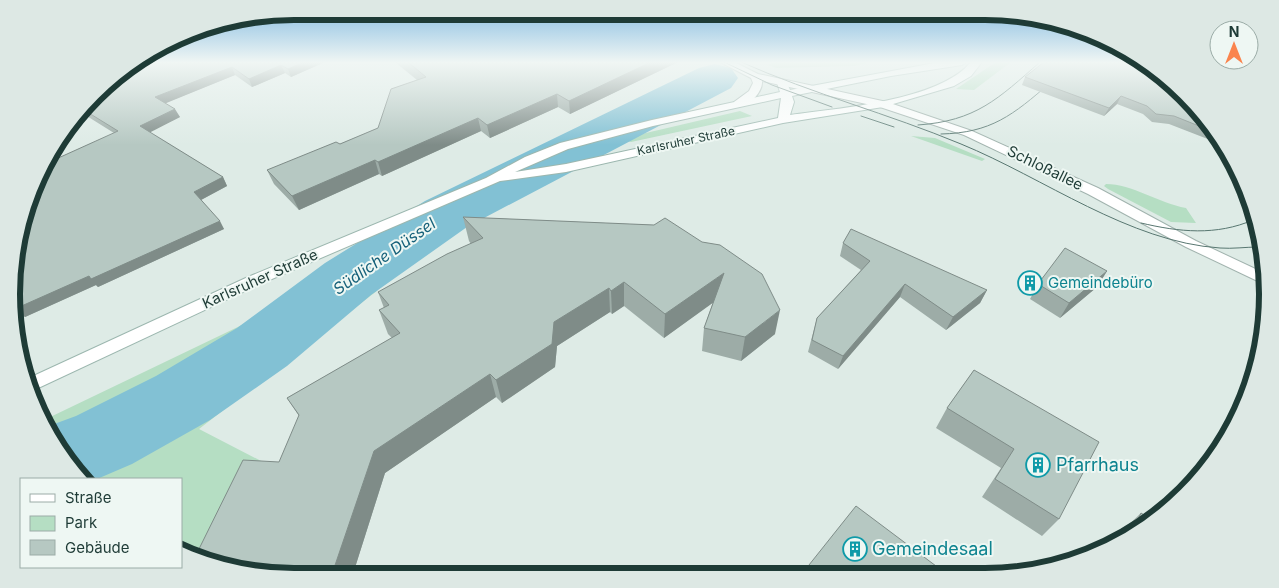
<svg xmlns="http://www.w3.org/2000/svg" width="1279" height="588" font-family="Inter,sans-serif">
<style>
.green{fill:#b5dec3}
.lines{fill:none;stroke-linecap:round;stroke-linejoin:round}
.river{fill:#82c1d4;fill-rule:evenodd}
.street-casing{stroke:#a1b3ae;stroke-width:2}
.secondary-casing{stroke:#9cb7af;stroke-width:2}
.street{fill:#fff;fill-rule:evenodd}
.secondary{fill:#fff;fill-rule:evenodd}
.tram{stroke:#587771;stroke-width:1}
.wall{fill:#9daca7}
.shaded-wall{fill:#7f8c88}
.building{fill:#b6c8c2;stroke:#7f8c88}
.labels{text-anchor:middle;stroke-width:4;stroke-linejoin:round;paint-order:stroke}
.far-street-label{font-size:12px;fill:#1e3b36;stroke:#eef7f3}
.street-label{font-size:15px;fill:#1e3b36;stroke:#eef7f3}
.culture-label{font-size:15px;fill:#0d838f;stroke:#eef7f3;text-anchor:start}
.water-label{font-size:16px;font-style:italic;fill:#16617a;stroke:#eef7f3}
.near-culture-label{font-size:18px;fill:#0d838f;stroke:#eef7f3;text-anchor:start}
.rim{fill:none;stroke:#1e3b36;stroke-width:6}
</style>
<rect width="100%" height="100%" fill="#deebe6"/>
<!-- green -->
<g class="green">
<polygon points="774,62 872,62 854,66 776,68 768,65"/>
<polygon points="996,62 1011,62 974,90 956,89"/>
<polygon points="740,111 752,116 631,142 627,141 633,136"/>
<polygon points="911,136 935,138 985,159 982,161"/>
<path d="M1106 184C1132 184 1159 203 1186 208L1196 223 1171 222 1108 189 1104 186Z"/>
<polygon points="378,290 199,429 263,462 218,562 181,552 181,479 85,479 49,435 44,420 311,292"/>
</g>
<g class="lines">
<!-- river -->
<polygon class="river" points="715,64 731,68 738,78 731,88 467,227 371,295 287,366 210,420 132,464 97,479 85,479 49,435 46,427 76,416 156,376 237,328 325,263 425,201 699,68"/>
<!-- street casing -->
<g class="street-casing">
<path id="street" d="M720 62H734L758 74 887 102 972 131 1098 188 1196 241 1264 273 1266 285 1186 247 1088 194 964 135 880 107 762 81C763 93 747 109 734 106V102L749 91 753 83 751 78Z"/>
</g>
<!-- secondary casing -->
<g class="secondary-casing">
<path id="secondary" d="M940 62H967L962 65 891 76 792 96 794 102 790 115C839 108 939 101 971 62H982L971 76 954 86 883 107 783 123 566 172 500 181 258 285 34 390 29 378 248 277 486 178 525 157 560 143 652 120 780 92 777 83 782 80 786 81 790 90ZM781 98 778 118 566 164 515 172 568 149 653 126Z"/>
</g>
<!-- street -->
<use href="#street" class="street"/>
<!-- secondary -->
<use href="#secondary" class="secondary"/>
<!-- tram -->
<g class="tram">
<polyline points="724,62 772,85 832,107"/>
<path d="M741 62C813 94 889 114 961 144 1044 178 1129 242 1220 248 1232 249 1246 247 1258 247"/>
<polyline points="861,116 894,127"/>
<path d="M918 125C976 121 998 99 1040 62"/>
<path d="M941 134C991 133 1013 115 1050 83"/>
<path d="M1141 223C1179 232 1216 236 1253 220"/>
</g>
</g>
<!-- wall -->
<g class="wall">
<polygon points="141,62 325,62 291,77 285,73 252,87 235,75 165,103 180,117 149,132 223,177 227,186 201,200 224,229 98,287 96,285 25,317 22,314 114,133 82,113 108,81"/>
<polygon points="395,62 678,62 570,114 558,107 490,138 481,131 382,176 379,174 299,210 274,184 267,170 340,144 378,128 417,80"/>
<polygon points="1025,77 1185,94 1218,143 1169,124 1152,122 1143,114 1117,104 1104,116 1022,85"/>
<polygon points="463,217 654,225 775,334 741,361 702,351 704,328 713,302 664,338 624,306 612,314 610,312 557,346 555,367 502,403 496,397 385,473 352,577 294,577 299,416 287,398 392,338 388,334 379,310 384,308 378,292 471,244 469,241"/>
<polygon points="843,243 987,290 980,303 946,330 900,297 838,369 808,352 817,318 861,270 840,256"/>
<polygon points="1107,271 1097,287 1060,318 1030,299 1038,284"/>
<polygon points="974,370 1059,519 1042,536 982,497 1001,468 936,428 947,408"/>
<polygon points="1141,513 1153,521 1115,543 1120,533"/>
</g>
<!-- shaded-wall -->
<g class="shaded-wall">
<polygon points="304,62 325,62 291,77 288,69"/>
<polygon points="651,62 678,62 570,114 569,101"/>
<polygon points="281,65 285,73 252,87 249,79"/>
<polygon points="232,67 235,75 159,106 155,97"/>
<polygon points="557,94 558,107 490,138 487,125"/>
<polygon points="1121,96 1117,104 1104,116 1109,108"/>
<polygon points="175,109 180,117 145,135 140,126"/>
<polygon points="478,118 481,131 382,176 378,162"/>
<polygon points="375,160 379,174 299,210 292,196"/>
<polygon points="223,177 227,186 199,201 194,192"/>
<polygon points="220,221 224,229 98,287 96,285 25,317 22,314 14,318 15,305 89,276"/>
<polygon points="1107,271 1097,287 1060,318 1069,303"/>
<polygon points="724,273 721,297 664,338 665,314"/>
<polygon points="624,282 624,306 612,314 611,291"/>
<polygon points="905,284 900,297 838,369 843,356"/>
<polygon points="609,288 610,312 557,346 555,367 502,403 496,380 554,322"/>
<polygon points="987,290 980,303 946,330 953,317"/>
<polygon points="780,310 775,334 741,361 745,337"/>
<polygon points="490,374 496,397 385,473 352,577 331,577 374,451"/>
</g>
<!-- building -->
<g class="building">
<polygon points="141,62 304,62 288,69 281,65 249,79 232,67 155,97 175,109 140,126 223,177 194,192 220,221 91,279 89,276 17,308 16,305 15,305 17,239 45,164 118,131 84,110 108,81"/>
<polygon points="408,62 651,62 569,101 557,94 487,125 478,118 378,162 375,160 292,196 267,170 336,142 340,144 378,128 391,89 426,77"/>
<polygon points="1044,62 1137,62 1185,94 1209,130 1174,116 1156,114 1147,106 1121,96 1109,108 1025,77"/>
<polygon points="463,217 654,225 665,218 702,242 720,245 762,274 780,310 745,337 704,328 724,273 665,314 624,282 611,291 609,288 554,322 552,344 496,380 490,374 374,451 331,577 294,577 195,557 243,460 279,462 299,415 287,398 400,333 379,310 389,305 378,292 447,254 483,238"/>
<polygon points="851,229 987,290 953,317 905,284 843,356 812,340 817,318 870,261 843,243"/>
<polygon points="1065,248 1107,271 1069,303 1038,284"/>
<polygon points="974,370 1099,442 1059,519 995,479 1014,449 947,408"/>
<polygon points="856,506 944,572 942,575 801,575"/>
<polygon points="1141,513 1153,521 1132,533"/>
</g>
<!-- sky -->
<linearGradient id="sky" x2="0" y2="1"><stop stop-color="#7fb9e0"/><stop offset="0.43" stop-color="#f0f6f4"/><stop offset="1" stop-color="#f0f6f4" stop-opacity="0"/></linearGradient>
<rect width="1279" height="145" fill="url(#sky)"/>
<!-- icons -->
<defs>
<g id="building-ring" transform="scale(1.25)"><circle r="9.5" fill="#eef7f3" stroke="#0f9aa8" stroke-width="1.5"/><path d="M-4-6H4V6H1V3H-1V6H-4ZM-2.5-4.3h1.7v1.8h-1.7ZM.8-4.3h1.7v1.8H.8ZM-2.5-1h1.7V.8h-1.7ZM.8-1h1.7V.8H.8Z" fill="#0f9aa8"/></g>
</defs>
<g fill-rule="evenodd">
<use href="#building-ring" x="1030" y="283"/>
<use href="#building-ring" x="1038" y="465"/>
<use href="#building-ring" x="855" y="549"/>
</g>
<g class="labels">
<!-- far-street labels -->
<g class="far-street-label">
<text transform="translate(686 141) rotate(-12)" y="4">Karlsruher Straße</text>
</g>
<!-- street labels -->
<g class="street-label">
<text transform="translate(1045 168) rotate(26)" y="5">Schloßallee</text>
<text transform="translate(260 279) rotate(-24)" y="5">Karlsruher Straße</text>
</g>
<!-- culture labels -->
<g class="culture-label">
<text x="1048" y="288">Gemeindebüro</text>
</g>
<!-- water labels -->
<g class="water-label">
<text transform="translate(384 256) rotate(-35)" y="6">Südliche Düssel</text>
</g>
<!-- near-culture labels -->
<g class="near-culture-label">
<text x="1056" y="471">Pfarrhaus</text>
<text x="872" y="555">Gemeindesaal</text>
</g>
</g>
<!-- crop -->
<path d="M0 0H1279V588H0ZM294 20H985A274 274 0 0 1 1259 294V294A274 274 0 0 1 985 568H294A274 274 0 0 1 20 294V294A274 274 0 0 1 294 20Z" fill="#dde8e4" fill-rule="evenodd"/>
<path class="rim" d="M294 20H985A274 274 0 0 1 1259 294V294A274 274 0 0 1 985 568H294A274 274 0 0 1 20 294V294A274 274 0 0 1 294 20Z"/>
<!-- legend -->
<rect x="20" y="478" width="162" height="90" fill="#eef7f3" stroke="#9baca7"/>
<rect x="30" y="494" width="25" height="8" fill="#ffffff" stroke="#9baca7"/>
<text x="65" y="503" font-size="15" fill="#1e3b36">Straße</text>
<rect x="30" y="516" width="25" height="15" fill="#b5dec3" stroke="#9baca7"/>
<text x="65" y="528" font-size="15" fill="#1e3b36">Park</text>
<rect x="30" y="540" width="25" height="15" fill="#b6c8c2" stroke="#9baca7"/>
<text x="65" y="553" font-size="15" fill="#1e3b36">Gebäude</text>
<!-- north arrow -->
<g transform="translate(1234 45)"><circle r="24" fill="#eef7f3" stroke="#9baca7"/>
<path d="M0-4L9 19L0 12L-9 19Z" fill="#fa844d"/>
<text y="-8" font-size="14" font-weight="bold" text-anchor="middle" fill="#1e3b36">N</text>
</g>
</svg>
